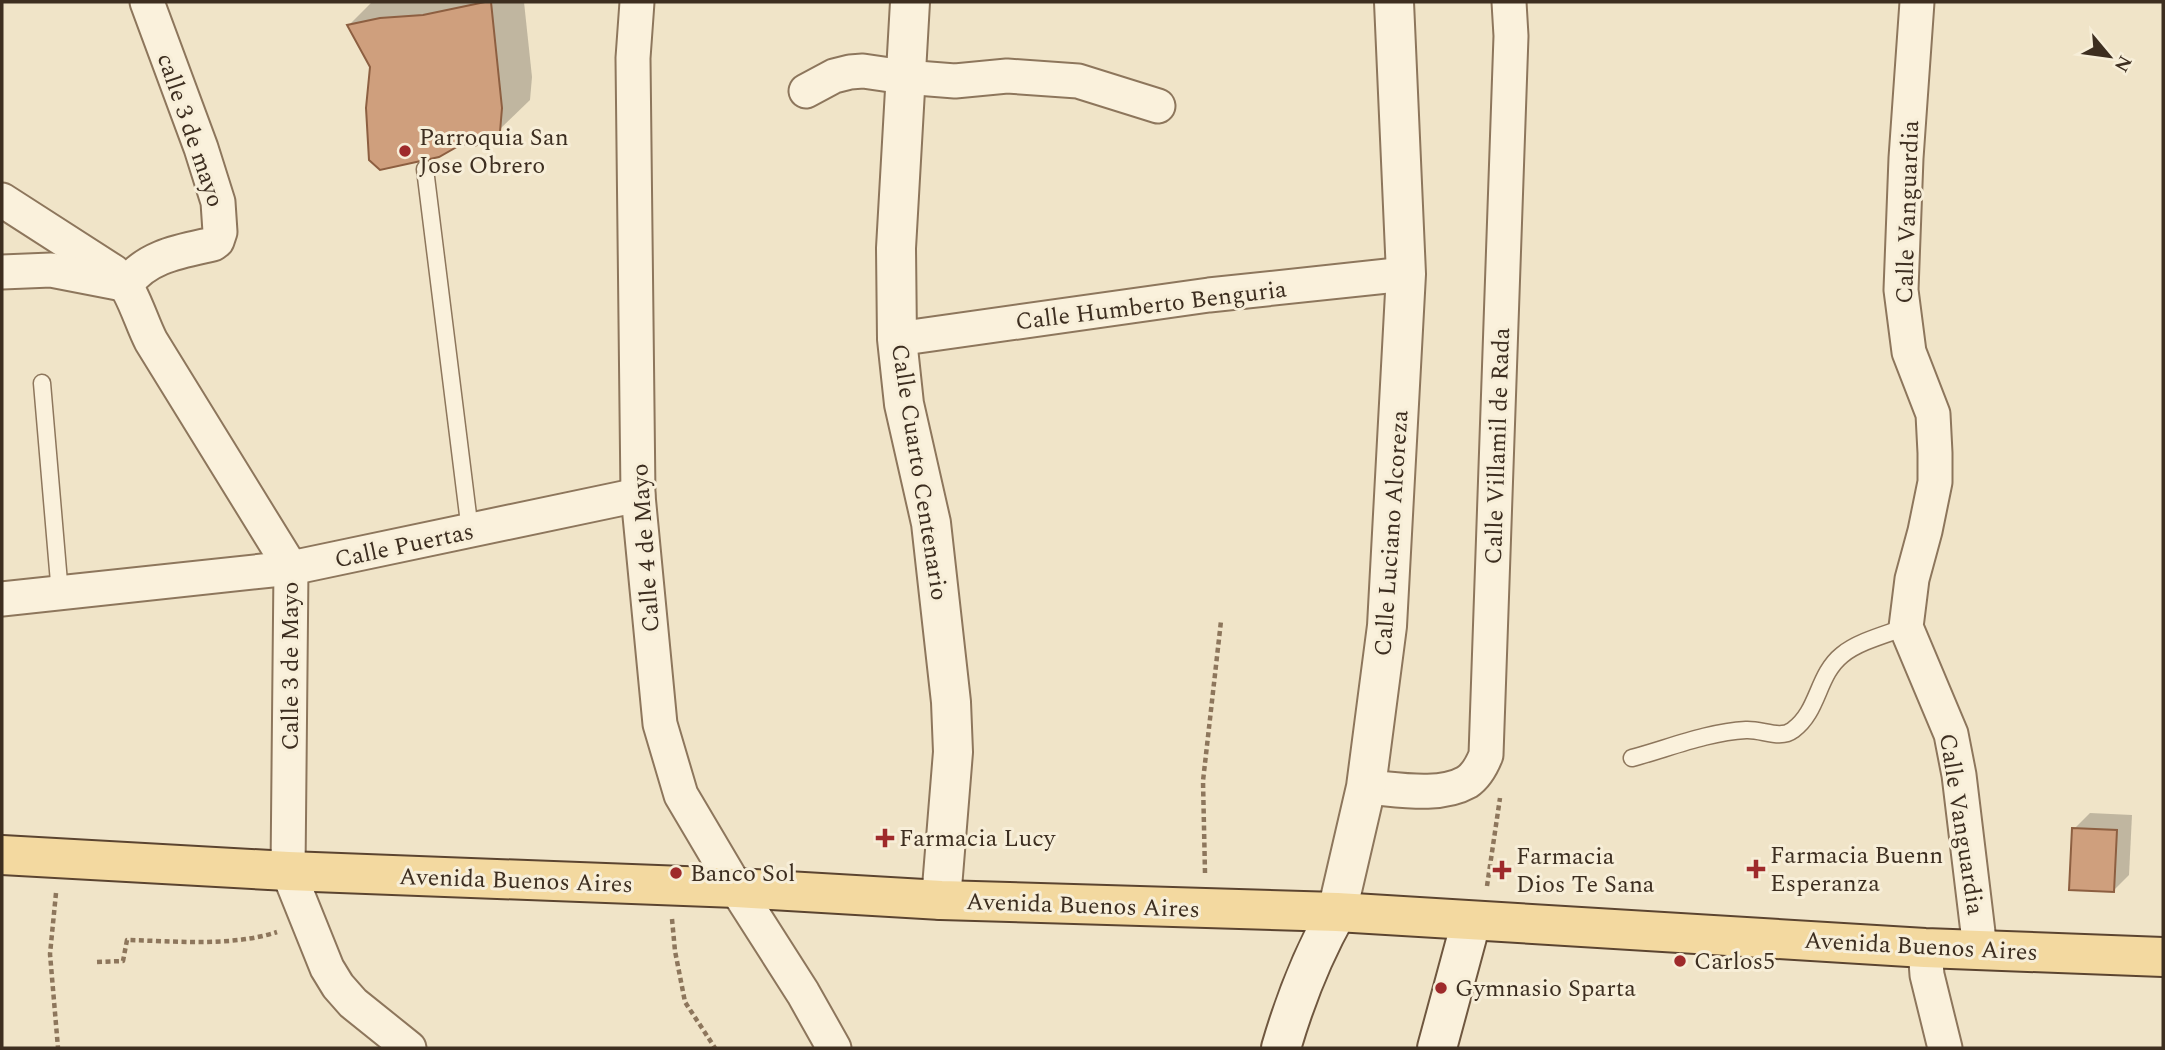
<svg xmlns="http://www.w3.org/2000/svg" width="2165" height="1050" font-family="Spectral,serif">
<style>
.shadow{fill:#0003}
.building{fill:#cf9f7d;stroke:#8d5f41;stroke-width:2}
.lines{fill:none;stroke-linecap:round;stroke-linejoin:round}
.service-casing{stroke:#8d765c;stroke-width:19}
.minor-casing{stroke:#8d765c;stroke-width:37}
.tertiary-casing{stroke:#8d765c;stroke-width:42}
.secondary-casing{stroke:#6f573f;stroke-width:42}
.primary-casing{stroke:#5b4430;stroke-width:42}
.path{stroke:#8d765c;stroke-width:4.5;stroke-dasharray:5 3.5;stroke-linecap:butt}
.service{stroke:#faf1dc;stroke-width:16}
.minor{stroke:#faf1dc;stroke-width:33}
.tertiary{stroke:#faf1dc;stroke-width:38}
.secondary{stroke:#faf1dc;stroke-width:38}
.primary{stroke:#f3d9a0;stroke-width:38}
.poi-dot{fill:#9e2a2b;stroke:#f7eed8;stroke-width:2.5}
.labels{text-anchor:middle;stroke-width:6;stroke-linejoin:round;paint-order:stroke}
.street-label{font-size:24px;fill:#3d2e20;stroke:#f7eed8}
.poi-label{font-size:24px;fill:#3d2e20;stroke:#f7eed8;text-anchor:start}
</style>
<rect width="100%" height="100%" fill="#f0e4c8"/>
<!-- shadow -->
<g class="shadow">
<polygon points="372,2 524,2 532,77 530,100 499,130 372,66 349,25"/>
<polygon points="2090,813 2132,815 2129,875 2113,891 2074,829"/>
</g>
<!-- building -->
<g class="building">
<polygon points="485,2 491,2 502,108 500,132 475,146 462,144 439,157 380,170 369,160 366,108 370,67 347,25 380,18 423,15"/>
<polygon points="2072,828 2117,830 2114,892 2069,890"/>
</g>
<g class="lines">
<!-- service casing -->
<g class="service-casing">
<g id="service">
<polyline points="425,169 470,531"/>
<polyline points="42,383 60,594"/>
<path d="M1632 758C1669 748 1708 732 1746 730 1762 729 1780 740 1793 730 1819 711 1817 675 1842 655 1857 642 1887 634 1906 627"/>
</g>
</g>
<!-- minor casing -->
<g class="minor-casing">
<g id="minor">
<polyline points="637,2 633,58 638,495 660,724 681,795 736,888 803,993 834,1048"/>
<polyline points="1917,2 1906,158 1901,290 1909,352 1933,414 1935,453 1935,482 1925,531 1912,579 1906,627 1951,734 1959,775 1980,949"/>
<polyline points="806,91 834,76 850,72 863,71 904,77 955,81 1007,76 1078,81 1158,106"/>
<path d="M2 200 114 272C132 286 140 320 151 341L291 568 288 871 327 968 338 986 353 1003 409 1048"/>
<polyline points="2,272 51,270 118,283"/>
<path d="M127 284C146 256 182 251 213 244L217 241 220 232 218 202 201 148 147 2"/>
<polyline points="897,339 1209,295 1406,274"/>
<polyline points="2,599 291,568 638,495"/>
<path d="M1366 787C1396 789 1439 798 1467 782 1476 776 1482 765 1486 755L1508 122 1511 36 1509 2"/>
<polyline points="1925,948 1927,975 1945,1048"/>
</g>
</g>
<!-- tertiary casing -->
<g class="tertiary-casing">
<g id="tertiary">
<polyline points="910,2 896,248 897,339 904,404 931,523 951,702 953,752 941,900"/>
<polyline points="1337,912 1366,787 1387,626 1406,274 1394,2"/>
</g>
</g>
<!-- secondary casing -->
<g class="secondary-casing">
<g id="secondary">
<path d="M1281 1048C1295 1000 1312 956 1337 912"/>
<polyline points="1437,1048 1471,922"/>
</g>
</g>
<!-- primary casing -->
<g class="primary-casing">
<polyline id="primary" points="2,855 288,871 736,888 941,900 1337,912 1925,948 2163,957"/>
</g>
<!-- path -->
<g class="path">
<polyline points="1205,873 1203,781 1221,621"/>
<polyline points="1487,886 1500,798"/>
<polyline points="56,893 50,954 58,1048"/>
<polyline points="672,919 675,951 685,1002 715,1048"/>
<path d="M97 962 123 961 127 940C175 941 231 947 277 932"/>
</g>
<!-- service -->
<use href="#service" class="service"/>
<!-- minor -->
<use href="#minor" class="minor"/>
<!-- tertiary -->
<use href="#tertiary" class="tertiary"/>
<!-- secondary -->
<use href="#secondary" class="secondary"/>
<!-- primary -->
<use href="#primary" class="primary"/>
</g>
<!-- markers -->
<g class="poi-dot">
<circle cx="405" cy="151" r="7"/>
<path d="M881.5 827.5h7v7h7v7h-7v7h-7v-7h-7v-7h7z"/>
<path d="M1752.5 858.5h7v7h7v7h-7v7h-7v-7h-7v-7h7z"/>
<path d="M1498.5 859.5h7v7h7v7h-7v7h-7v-7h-7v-7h7z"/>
<circle cx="676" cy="873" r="7"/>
<circle cx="1680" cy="961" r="7"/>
<circle cx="1441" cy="988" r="7"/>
</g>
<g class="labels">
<!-- street labels -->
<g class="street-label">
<text transform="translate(191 130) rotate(71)" y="8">calle 3 de mayo</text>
<text transform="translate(1907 212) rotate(-88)" y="8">Calle Vanguardia</text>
<text transform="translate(1151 305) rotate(-7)" y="8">Calle Humberto Benguria</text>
<text transform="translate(1497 446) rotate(-88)" y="8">Calle Villamil de Rada</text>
<text transform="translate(920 472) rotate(81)" y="8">Calle Cuarto Centenario</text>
<text transform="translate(1391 533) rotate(-86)" y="8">Calle Luciano Alcoreza</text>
<text transform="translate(404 545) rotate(-12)" y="8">Calle Puertas</text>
<text transform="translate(645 548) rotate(-94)" y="8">Calle 4 de Mayo</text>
<text transform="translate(290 666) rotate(-90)" y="8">Calle 3 de Mayo</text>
<text transform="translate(1962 824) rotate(81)" y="8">Calle Vanguardia</text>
<text transform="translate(516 880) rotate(2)" y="8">Avenida Buenos Aires</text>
<text transform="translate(1083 905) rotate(2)" y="8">Avenida Buenos Aires</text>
<text transform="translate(1921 946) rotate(3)" y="8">Avenida Buenos Aires</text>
</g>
<!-- poi labels -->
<g class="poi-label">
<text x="419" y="145">Parroquia San<tspan x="419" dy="28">Jose Obrero</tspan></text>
<text x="899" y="846">Farmacia Lucy</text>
<text x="1770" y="863">Farmacia Buenn<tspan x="1770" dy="28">Esperanza</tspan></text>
<text x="1516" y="864">Farmacia<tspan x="1516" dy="28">Dios Te Sana</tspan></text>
<text x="690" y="881">Banco Sol</text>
<text x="1694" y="969">Carlos5</text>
<text x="1455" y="996">Gymnasio Sparta</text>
</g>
</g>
<!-- border -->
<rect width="2165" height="1050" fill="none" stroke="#3d2e20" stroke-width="7"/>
<!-- north arrow -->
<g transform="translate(2109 56) rotate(119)" stroke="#f7eed8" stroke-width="5" paint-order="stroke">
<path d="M0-5L12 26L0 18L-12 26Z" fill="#3d2e20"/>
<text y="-10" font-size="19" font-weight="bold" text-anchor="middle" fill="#3d2e20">N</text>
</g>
</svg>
